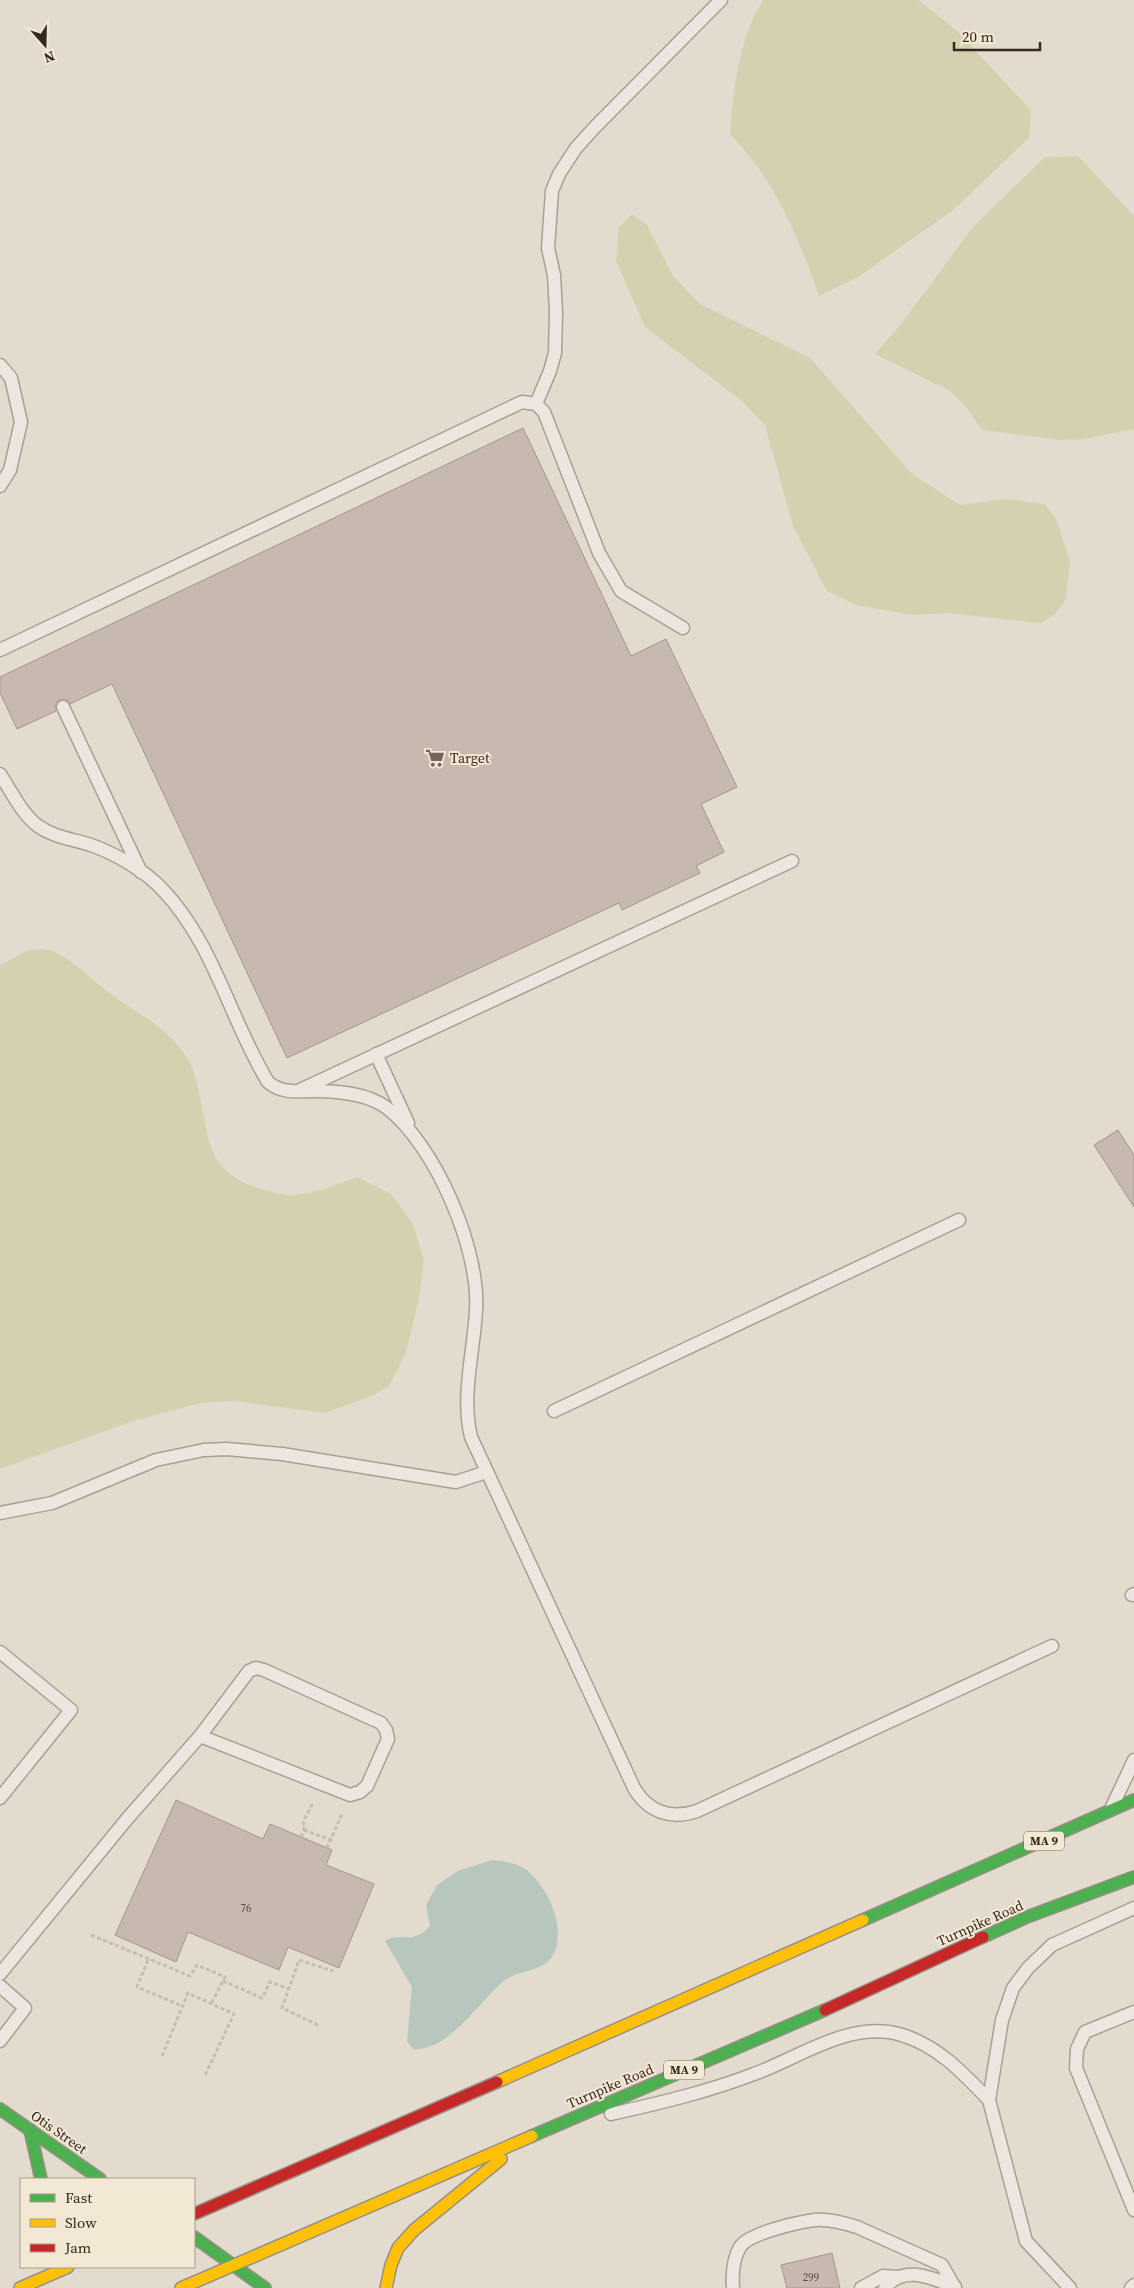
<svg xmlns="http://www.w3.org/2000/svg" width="1134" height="2288" font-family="'Source Serif 4',serif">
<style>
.green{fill:#d4d1b1}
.water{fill:#b8c7bd}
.building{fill:#c7b9af;stroke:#a3978d}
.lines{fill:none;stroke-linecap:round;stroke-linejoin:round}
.lane-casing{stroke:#a8a096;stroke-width:15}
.fast-casing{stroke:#989086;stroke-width:14}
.slow-casing{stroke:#989086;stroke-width:14}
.jam-casing{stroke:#989086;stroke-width:14}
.path{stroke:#c4bdb5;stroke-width:3;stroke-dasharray:4 2.5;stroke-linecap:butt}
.lane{stroke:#ece6de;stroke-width:12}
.fast{stroke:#4caf50;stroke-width:11}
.slow{stroke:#ffc107;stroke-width:11}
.jam{stroke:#c62828;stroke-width:11}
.labels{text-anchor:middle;stroke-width:4;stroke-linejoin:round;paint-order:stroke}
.number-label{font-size:11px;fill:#5a4c43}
.shield{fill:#f3e8d4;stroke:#6f6255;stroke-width:1}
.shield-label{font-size:12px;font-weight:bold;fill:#36281f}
.poi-label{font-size:14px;fill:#36281f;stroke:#f3e8d4;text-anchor:start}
.street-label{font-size:14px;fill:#36281f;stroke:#f3e8d4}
</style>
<rect width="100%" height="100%" fill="#e3dbce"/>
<!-- green -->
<g class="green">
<path d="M763 0H918L956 30 1031 110 1029 138 953 210 858 277 819 296C798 236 775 180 730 134 734 87 738 41 763 0Z"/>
<polygon points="1078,156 1134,216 1134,429 1084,439 1060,440 982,430 966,407 950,391 875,354 902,323 973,227 1045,157"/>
<polygon points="632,214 647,225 673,276 700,304 810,358 912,474 960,505 1005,499 1045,504 1057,521 1070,561 1066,599 1055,614 1041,623 947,613 912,615 856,605 827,591 793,526 765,425 742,401 645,327 616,261 619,227"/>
<path d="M29 950C35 950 42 948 48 950 68 955 88 976 104 989 132 1011 165 1024 186 1056 201 1078 202 1121 211 1147 221 1174 243 1185 269 1191 275 1192 281 1195 287 1195 311 1196 336 1185 357 1177L391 1194 413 1224 424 1260 419 1298 406 1353 389 1386 374 1395 325 1413 236 1401 201 1403 133 1421 0 1469V965Z"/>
</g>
<!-- water -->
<path class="water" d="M492 1860C503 1861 519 1863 528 1871 549 1890 568 1929 552 1957 542 1972 518 1970 505 1980 479 2001 449 2052 413 2049L407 2041 412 1987 385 1941C400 1931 412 1946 430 1926L426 1905 437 1885 458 1871Z"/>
<!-- building -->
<g class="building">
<polygon points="523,428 631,656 666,639 737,787 701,804 724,852 696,866 700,873 622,910 619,903 287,1058 112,684 70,704 67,700 60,700 56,703 56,711 17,729 0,693 0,677"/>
<polygon points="1118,1130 1134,1155 1134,1207 1094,1145"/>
<polygon points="176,1800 263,1839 270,1824 332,1850 326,1865 374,1884 339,1968 288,1947 279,1970 188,1932 176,1962 115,1935"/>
<polygon points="832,2253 840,2288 787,2288 781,2265"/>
</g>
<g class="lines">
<!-- lane casing -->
<g class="lane-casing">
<g id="lane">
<polyline points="0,365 11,378 21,422 10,470 0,486"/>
<polyline points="536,404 550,371 555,353 556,312 554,275 548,248 552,191 559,174 576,148 595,127 721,0"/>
<polyline points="0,650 522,402 536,404 544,412 599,553 621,591 683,628"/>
<polyline points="63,707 141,872"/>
<path d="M0 774C11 791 22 814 38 826 55 838 73 839 91 845 116 854 144 870 162 889 214 943 230 1020 268 1082 282 1094 297 1091 314 1091 338 1091 367 1093 387 1108 435 1145 480 1249 476 1310 474 1351 461 1396 471 1437L634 1788C648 1812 671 1820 697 1811L1052 1646"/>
<polyline points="376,1054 408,1123"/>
<polyline points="300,1090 792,861"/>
<polyline points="554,1411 959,1220"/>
<polyline points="0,1513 52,1503 156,1460 204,1450 227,1449 282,1454 456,1482 486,1472"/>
<polyline points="1132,1595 1134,1594"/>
<polyline points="0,1652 71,1710 0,1798"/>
<polyline points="1112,1807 1134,1760"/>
<polyline points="0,1974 127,1819 200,1736 249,1671 256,1668 264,1670 381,1723 386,1730 388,1739 367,1786 360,1792 350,1795 200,1736"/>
<polyline points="0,1986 25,2008 0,2041"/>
<polyline points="1134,2012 1085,2032 1077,2049 1076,2068 1134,2210"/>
<polyline points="989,2100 1026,2241 1070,2288"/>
<path d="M611 2114C660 2103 707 2092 754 2074 799 2058 851 2019 902 2035 938 2046 963 2073 989 2100L1002 2020 1013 1988 1028 1968 1052 1945 1134 1908"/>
<path d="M733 2288C732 2274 733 2259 740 2247 749 2233 799 2222 815 2220 829 2219 844 2223 857 2227L942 2265 955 2288"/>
<polyline points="861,2288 883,2276 899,2277"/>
<path d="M885 2288C903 2264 932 2278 955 2287"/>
<polyline points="1131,2288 1134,2285"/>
</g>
</g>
<!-- fast casing -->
<g class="fast-casing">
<g id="fast">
<polyline points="863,1920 1134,1800"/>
<polyline points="983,1937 1027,1917 1134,1877"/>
<polyline points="0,2109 100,2179"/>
<polyline points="30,2130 41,2179"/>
<polyline points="532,2136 825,2010"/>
<polyline points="194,2237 265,2288"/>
</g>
</g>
<!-- slow casing -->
<g class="slow-casing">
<g id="slow">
<polyline points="497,2082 863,1920"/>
<polyline points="20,2288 68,2267"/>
<polyline points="181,2288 532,2136"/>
<polyline points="386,2288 391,2265 398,2248 414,2230 501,2159"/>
</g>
</g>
<!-- jam casing -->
<g class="jam-casing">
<g id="jam">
<polyline points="825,2010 983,1937"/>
<polyline points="194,2214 497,2082"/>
</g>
</g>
<!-- path -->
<g class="path">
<polyline points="304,1830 331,1840"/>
<polyline points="301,1837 305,1826 303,1822 313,1803"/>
<polyline points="327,1848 342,1814"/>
<polyline points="91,1935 190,1976 197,1965 225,1977 211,2004"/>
<polyline points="148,1960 137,1987 182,2006"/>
<polyline points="223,1981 262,1998 270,1982 289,1989"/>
<polyline points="318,2025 282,2008 299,1960 333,1971"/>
<polyline points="162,2056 188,1993 234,2014 205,2075"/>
</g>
<!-- lane -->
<use href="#lane" class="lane"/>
<!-- fast -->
<use href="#fast" class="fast"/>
<!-- slow -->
<use href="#slow" class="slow"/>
<!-- jam -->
<use href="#jam" class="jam"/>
</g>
<!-- icons -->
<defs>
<g id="supermarket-bare" transform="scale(1.5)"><path d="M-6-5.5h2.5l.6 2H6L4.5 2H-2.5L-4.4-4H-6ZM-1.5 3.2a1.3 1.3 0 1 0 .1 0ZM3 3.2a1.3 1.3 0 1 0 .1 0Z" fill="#73675c" stroke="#f3e8d4" stroke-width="2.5" paint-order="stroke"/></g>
</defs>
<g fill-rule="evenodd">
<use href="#supermarket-bare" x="435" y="758"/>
</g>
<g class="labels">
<!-- number labels -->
<g class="number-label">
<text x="246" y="1912">76</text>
<text x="811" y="2281">299</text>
</g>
<!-- shield labels -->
<g class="shield">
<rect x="1024" y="1831.5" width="40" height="19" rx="4"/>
<rect x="664" y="2060.5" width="40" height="19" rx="4"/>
</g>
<g class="shield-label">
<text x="1044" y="1845">MA 9</text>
<text x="684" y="2074">MA 9</text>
</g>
<!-- poi labels -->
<g class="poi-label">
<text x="450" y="763">Target</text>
</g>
<!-- street labels -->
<g class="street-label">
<text transform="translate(980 1923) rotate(-24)" y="5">Turnpike Road</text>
<text transform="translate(610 2086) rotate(-23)" y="5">Turnpike Road</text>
<text transform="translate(59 2132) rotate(35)" y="5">Otis Street</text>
</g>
</g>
<!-- legend -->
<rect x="20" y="2178" width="175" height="90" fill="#f3e8d4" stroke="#a79b8c"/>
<rect x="30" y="2194" width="25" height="8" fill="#4caf50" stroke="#a79b8c"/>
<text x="65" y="2203" font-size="15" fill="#36281f">Fast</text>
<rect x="30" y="2219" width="25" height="8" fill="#ffc107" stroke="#a79b8c"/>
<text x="65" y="2228" font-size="15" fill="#36281f">Slow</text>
<rect x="30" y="2244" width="25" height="8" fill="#c62828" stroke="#a79b8c"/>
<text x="65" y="2253" font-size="15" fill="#36281f">Jam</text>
<!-- north arrow -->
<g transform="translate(45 45) rotate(160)" stroke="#f3e8d4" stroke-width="4" paint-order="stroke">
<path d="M0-4L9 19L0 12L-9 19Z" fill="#36281f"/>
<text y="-8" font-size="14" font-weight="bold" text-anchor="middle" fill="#36281f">N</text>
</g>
<!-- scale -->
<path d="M954 42v8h86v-8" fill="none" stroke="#36281f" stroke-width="2.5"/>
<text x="962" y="42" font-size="15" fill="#36281f" stroke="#f3e8d4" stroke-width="4" paint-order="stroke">20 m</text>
</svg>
